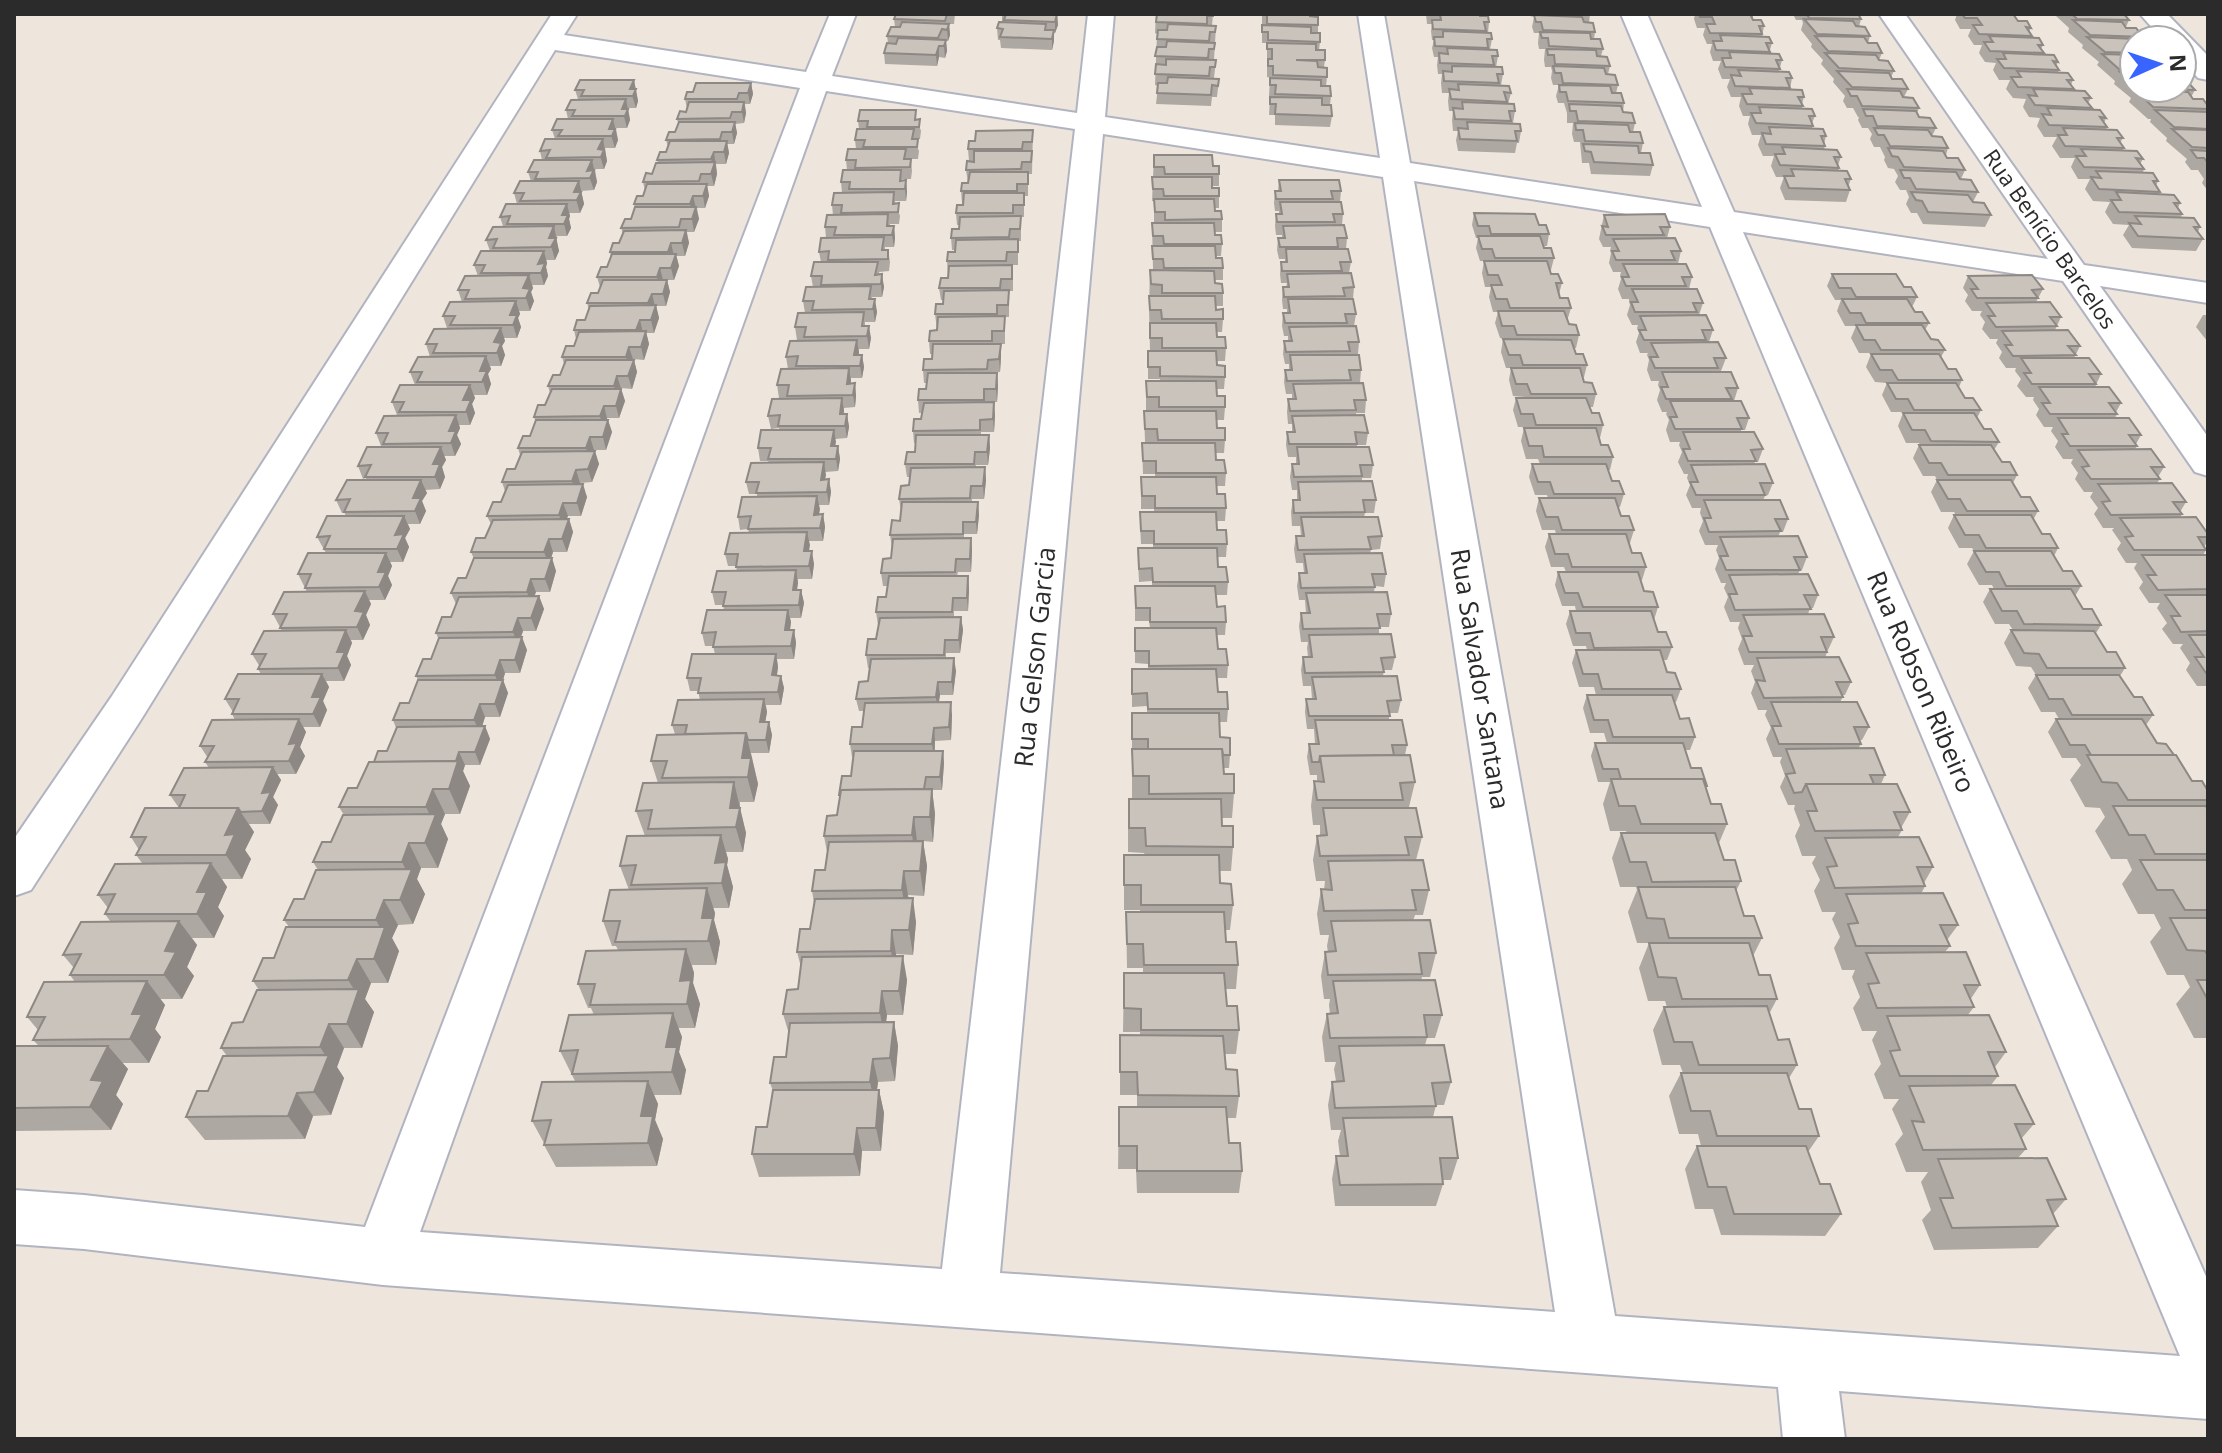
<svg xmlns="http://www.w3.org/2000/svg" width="2222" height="1453" font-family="'Open Sans',sans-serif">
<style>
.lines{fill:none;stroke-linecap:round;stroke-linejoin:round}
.minor-casing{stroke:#b1b4c0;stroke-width:4}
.minor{fill:#fff;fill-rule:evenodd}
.wall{fill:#ada8a2}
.shaded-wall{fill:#8d8884}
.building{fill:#c9c3bc;stroke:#8d8884;stroke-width:2}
.labels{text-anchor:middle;stroke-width:8;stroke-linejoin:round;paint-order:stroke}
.far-street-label{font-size:22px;fill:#2b2b2b;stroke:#fff}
.street-label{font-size:26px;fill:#2b2b2b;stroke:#fff}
</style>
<rect width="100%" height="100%" fill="#eee6dd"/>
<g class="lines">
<!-- minor casing -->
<g class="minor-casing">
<g id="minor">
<path d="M552 14 576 16 564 35 806 72 830 14H856L832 76 1077 113 1088 14H1114L1105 117 1380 158 1358 14H1384L1410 163 1702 207 1621 14H1647L1734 212 2048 259 1879 14H1905L2084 265 2208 283V303L2100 286 2208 437V476L2195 472 2063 281 1743 232 2208 1281V1419L1839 1391 1845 1439H1783L1778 1387 383 1285 84 1249 14 1244V1190L84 1195 365 1227 800 88 555 50 142 718 31 890 14 896V839L112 696ZM826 91 1075 129 942 1269 420 1232ZM1103 134 1383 177 1555 1312 1000 1273ZM1414 181 1710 227 2180 1356 1615 1316Z"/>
<polygon points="2140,14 2167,14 2208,56 2208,80 2198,78 2182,60 2182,40 2163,40"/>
</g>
</g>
<!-- minor -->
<use href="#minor" class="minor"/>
</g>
<!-- wall -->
<g class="wall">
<polygon points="896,14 955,14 954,24 949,24 950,35 948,41 946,41 947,51 945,58 939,57 937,66 885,64 884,53 888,43 887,36 895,27 894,19"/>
<polygon points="1002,14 1057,14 1058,25 1055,33 1054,33 1054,41 1052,50 1001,48 1000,40 998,40 997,28 1002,22"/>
<polygon points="1156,14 1213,14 1212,26 1216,26 1214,60 1216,60 1214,78 1219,79 1217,97 1212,97 1211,106 1156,104 1158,86 1155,85 1157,34 1155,33"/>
<polygon points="1262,14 1315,14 1318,25 1318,33 1320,42 1319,50 1325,60 1324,67 1327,77 1326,86 1331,96 1330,105 1332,116 1330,127 1275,125 1275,115 1269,115 1270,97 1275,96 1269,96 1270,78 1272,78 1267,77 1267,43 1262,43"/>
<polygon points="1426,14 1482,14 1482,16 1489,22 1488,33 1492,39 1490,49 1498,56 1496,67 1503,74 1501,85 1511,93 1508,104 1515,111 1513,123 1511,124 1521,131 1519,143 1517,143 1515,153 1458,151 1456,140 1458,131 1453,131 1452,120 1453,111 1449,111 1448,101 1449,93 1442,93 1441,83 1442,74 1438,74 1437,65 1438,57 1434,57 1432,48 1434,40 1432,40 1431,31 1432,24 1427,24"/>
<polygon points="1529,14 1590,14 1589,23 1595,32 1594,39 1603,49 1601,56 1610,66 1608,74 1618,85 1616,93 1624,103 1623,112 1635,123 1633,132 1643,143 1641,153 1653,165 1650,176 1591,174 1589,163 1582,163 1580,142 1574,142 1572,134 1573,123 1567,123 1567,113 1564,103 1558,103 1556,96 1559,85 1553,85 1551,78 1552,71 1551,67 1545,67 1544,60 1545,49 1539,49 1538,43 1539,33 1534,33 1532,27 1534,17 1530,16"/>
<polygon points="1695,14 1753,14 1753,20 1764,26 1762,37 1772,43 1769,53 1782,60 1779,71 1792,78 1790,89 1804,97 1802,104 1802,108 1815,116 1812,123 1813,126 1812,128 1826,136 1824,144 1825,146 1824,149 1841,157 1838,165 1839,168 1838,171 1851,179 1848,187 1850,190 1846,202 1785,200 1780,188 1784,177 1776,177 1771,166 1774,156 1763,156 1758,145 1761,135 1752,135 1748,124 1750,116 1743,116 1739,106 1741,97 1731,97 1727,87 1730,79 1722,79 1718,69 1721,61 1713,61 1710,52 1712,44 1707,44 1703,35 1705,28 1697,28 1694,19"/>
<polygon points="1793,14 1858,14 1861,19 1859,27 1870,36 1868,43 1882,53 1879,60 1894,71 1891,77 1908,89 1904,97 1919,108 1917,113 1919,117 1936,128 1932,136 1948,148 1946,155 1947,158 1965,170 1961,179 1978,192 1973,202 1991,215 1985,227 1923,224 1917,213 1911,213 1906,204 1909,197 1906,190 1900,190 1895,182 1898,176 1894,169 1888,168 1884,160 1885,157 1880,147 1874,147 1870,139 1872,134 1868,128 1862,128 1858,120 1859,117 1858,117 1853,108 1847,108 1843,101 1845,96 1833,82 1834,79 1821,64 1823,60 1811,47 1812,44 1801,30 1803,23 1802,20 1796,20"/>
<polygon points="1957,14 2016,14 2015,16 2018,21 2031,28 2029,32 2032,36 2031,38 2043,45 2041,49 2044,53 2043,55 2058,62 2056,66 2059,70 2058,73 2073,80 2071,85 2074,89 2073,91 2091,98 2088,103 2092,108 2091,110 2106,118 2104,123 2107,127 2106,130 2123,138 2120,143 2124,148 2123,150 2143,159 2140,164 2144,169 2143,172 2158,181 2156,186 2160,192 2159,194 2180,203 2178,208 2182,214 2181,218 2200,227 2198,232 2203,239 2196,251 2132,248 2123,235 2129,225 2113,224 2105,212 2110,202 2093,201 2085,189 2090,179 2078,179 2071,167 2075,158 2060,158 2052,146 2057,137 2044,137 2037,126 2040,118 2029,117 2023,107 2026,99 2013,98 2006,89 2010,80 1999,80 1993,70 1996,63 1985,62 1979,53 1982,45 1974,45 1968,36 1971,29 1960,29 1955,20"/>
<polygon points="2057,14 2124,14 2129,20 2126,27 2143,37 2141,40 2134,40 2134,88 2182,88 2195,90 2191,97 2193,99 2208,106 2208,191 2202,183 2204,179 2198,170 2191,170 2185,162 2187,159 2166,141 2167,138 2150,122 2151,119 2148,119 2129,102 2131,98 2114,84 2115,81 2097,65 2099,62 2082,48 2083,45 2068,32 2069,28 2056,16"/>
<polygon points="634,80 638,101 636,108 628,108 630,120 627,128 616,128 618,140 615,148 605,148 607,161 604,169 595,169 597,182 594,190 581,191 584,204 580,213 569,213 570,216 569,219 571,228 567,236 557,236 556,241 559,251 555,260 546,260 547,263 546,267 548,276 544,285 532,285 533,288 531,292 534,301 530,311 519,311 520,314 518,318 521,327 517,338 504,338 505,341 502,346 505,355 501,366 490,366 491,369 488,374 491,384 487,395 474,395 475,398 472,404 475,413 470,425 459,425 460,428 457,435 461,444 455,456 444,456 446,460 442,467 445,477 440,489 425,490 427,493 422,501 426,511 420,524 408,524 410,529 405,538 409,547 403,562 390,562 392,566 388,576 392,585 385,600 369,600 371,604 366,615 370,625 363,640 351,640 352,643 347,656 351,665 344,681 326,681 329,687 323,701 327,710 320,727 303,727 306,732 300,747 305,756 296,774 277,774 281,780 273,797 278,805 270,824 249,824 254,832 245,850 251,859 242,879 222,879 227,887 218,907 224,916 214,938 192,938 197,945 187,967 194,976 182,999 160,999 165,1005 155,1029 161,1037 149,1063 122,1063 128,1069 116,1095 123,1104 111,1130 14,1131 14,1046 39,1046 33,1040 38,1030 27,1017 75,982 70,975 74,968 63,955 110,921 105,914 108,908 98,895 142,863 136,855 139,850 131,837 179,808 170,795 209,768 205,762 208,758 200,746 235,720 232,714 233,712 225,699 261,674 258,669 260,667 252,654 282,631 273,614 307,592 298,574 326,553 317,537 346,516 344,512 342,513 336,500 366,480 366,478 363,479 358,466 385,447 384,446 381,446 376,433 400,416 397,415 392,402 415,385 410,372 430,357 426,344 447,328 443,316 462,302 458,290 478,276 474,265 490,251 486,240 503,226 500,217 517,204 514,193 531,181 528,172 542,160 540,151 555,139 552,130 568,119 566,110 578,99 575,90"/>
<polygon points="751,83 753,94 750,104 745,104 746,113 744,123 735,124 737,133 734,144 727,144 729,153 726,164 716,164 717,174 714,186 707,186 709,196 705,208 697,208 699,219 694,232 687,232 689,243 685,256 676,256 679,266 674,280 667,280 670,292 666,306 656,306 659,318 654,333 646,333 649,344 644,360 633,359 634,360 637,372 632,389 621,388 625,401 619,418 607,418 612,432 606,450 594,450 599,464 592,482 580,483 580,484 587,497 581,516 568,516 566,519 569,519 573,532 567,552 553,552 551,558 556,571 550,592 536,592 534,596 539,596 544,609 536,631 523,631 521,637 527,650 520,673 505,673 503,680 508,693 500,717 485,717 482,726 485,726 490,739 480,765 465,765 463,771 470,786 460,814 445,814 441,824 448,839 438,868 421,868 417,879 425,894 413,924 398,925 392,938 399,951 388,983 371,983 365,999 374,1012 362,1048 344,1048 337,1067 344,1078 331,1115 313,1116 305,1139 205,1140 186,1117 208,1091 227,1056 221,1048 243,1022 259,990 253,981 274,958 289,927 284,920 304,899 318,870 313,862 331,842 344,815 339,807 357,788 374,762 387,751 396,728 393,720 409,703 418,680 416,676 431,659 439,640 436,633 451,617 456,604 451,593 466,578 474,559 471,552 485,538 491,524 487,516 501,502 505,491 502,482 515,469 520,455 518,448 530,436 536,423 534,417 545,405 550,393 548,386 560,375 564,364 562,357 574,346 576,339 574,330 585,320 589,310 587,303 598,293 600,287 597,277 607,267 611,257 610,252 619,243 623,234 621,228 631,219 635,209 634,204 643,196 645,191 643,182 652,174 658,163 657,160 666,152 668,147 666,140 675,132 678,123 677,119 686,112 687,109 685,99 693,92"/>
<polygon points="917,119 921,131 920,139 914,139 919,151 918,159 907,159 911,159 912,171 911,179 902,179 902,180 906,180 907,192 906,201 895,201 900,216 899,224 890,224 890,226 894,226 895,238 894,247 885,247 885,250 888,250 890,262 889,271 879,272 884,287 882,297 872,297 877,312 875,322 865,322 865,326 871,338 869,349 859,349 859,355 862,355 864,367 862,378 851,378 851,383 855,383 856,396 855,407 844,408 844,414 847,414 849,427 847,438 835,439 835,446 838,446 840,459 838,471 825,472 825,479 829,479 831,492 829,505 819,505 819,514 823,514 825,527 823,541 809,541 809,551 814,564 812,579 798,579 797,590 801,590 804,603 801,618 790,618 791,622 790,630 794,630 796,643 794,659 777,659 778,667 777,675 781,676 784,688 781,705 766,705 767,712 765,722 769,722 772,735 769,753 751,753 758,784 754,802 740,802 740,810 746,833 743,852 726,852 728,859 727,865 733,887 729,908 713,908 715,913 714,920 720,942 716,965 692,965 694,973 693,983 700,1004 695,1028 678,1028 682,1037 679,1052 686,1070 681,1095 654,1095 658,1104 655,1120 663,1139 657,1166 556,1167 544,1145 545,1143 544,1143 532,1121 575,1081 560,1051 594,1015 591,1008 588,1008 578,984 618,950 616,946 612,946 603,921 629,890 620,866 645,836 636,811 658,783 651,761 675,734 672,725 700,700 698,691 690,691 687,678 715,654 713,646 705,646 702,633 724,610 723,605 715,605 712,592 737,571 736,566 728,566 725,554 749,533 748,529 740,530 738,517 757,497 757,494 749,494 746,482 769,463 768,461 760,461 758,448 779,430 779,428 771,429 768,416 787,399 779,398 777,385 788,369 786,357 805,341 797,340 795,327 805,313 803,301 813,287 811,276 821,262 819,252 826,238 825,227 833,215 832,205 842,193 841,182 847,170 846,160 856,149 855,140 859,129 858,121"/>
<polygon points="1033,130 1032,174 1028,174 1028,196 1024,196 1024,217 1021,217 1021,241 1018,241 1018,265 1007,265 1013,278 1013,291 1009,291 1009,317 1005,317 1005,344 993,344 1001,357 1000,372 989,372 997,373 998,386 997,402 985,402 995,415 994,432 981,432 981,435 989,435 990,448 988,465 976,465 976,467 985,467 986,480 984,499 972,499 972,502 978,502 979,515 977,534 964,534 964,538 971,538 972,551 971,572 958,572 957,576 968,576 969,589 968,611 954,611 954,617 961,617 963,630 960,653 946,653 946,658 956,671 953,695 940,695 939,703 952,715 951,740 935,741 935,751 943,751 944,763 942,790 932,790 935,814 933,842 923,841 927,866 924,896 908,895 916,922 913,955 896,954 907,980 903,1015 887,1015 886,1022 894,1022 898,1046 895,1081 878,1082 877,1090 879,1090 884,1113 881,1151 862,1151 860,1176 759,1177 752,1154 767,1127 773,1091 770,1083 786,1057 789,1034 783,1014 798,989 801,967 797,952 810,929 814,903 812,891 825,870 827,852 824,836 837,815 840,798 839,795 851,776 854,757 852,757 850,744 862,727 864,711 859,711 856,699 868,681 870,668 868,668 866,655 876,639 879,625 878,625 876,612 886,597 888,586 883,586 881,573 891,558 892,548 890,535 900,521 901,511 899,499 909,485 910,477 907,477 905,464 915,452 916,443 914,443 913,431 921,419 922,413 919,413 918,400 926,389 927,383 924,383 923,370 932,359 932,354 930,354 929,341 937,330 935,314 943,304 943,300 941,300 939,288 948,278 947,261 955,250 952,250 951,238 959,229 959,225 957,225 956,213 963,205 963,203 962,203 961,191 968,183 966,170 974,162 969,161 968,149 975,141"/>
<polygon points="1154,155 1213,166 1219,174 1219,186 1212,186 1212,188 1219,196 1219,208 1215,208 1215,211 1222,219 1222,232 1214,232 1215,235 1222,244 1221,256 1216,256 1216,258 1223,268 1223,280 1215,280 1215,283 1223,293 1223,306 1215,306 1216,310 1223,319 1222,332 1217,332 1217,337 1226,348 1225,361 1217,361 1217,365 1225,377 1224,389 1216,389 1217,396 1225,407 1224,420 1216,420 1217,428 1225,440 1224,453 1216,453 1216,460 1226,473 1225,486 1216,486 1217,494 1226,508 1225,521 1217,521 1217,530 1227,544 1226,557 1217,557 1218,567 1228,582 1227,595 1216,595 1217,607 1226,622 1225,635 1217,635 1218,649 1228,665 1227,678 1217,678 1218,692 1228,709 1227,722 1219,722 1220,737 1230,755 1229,768 1223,768 1224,774 1234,793 1232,818 1222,818 1222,826 1233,847 1231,871 1220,871 1220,883 1233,905 1230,930 1225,930 1226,942 1238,965 1236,989 1225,989 1227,1006 1239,1030 1236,1054 1225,1054 1226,1069 1239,1096 1236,1118 1227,1118 1229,1143 1242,1171 1239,1193 1137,1193 1136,1169 1118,1169 1119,1107 1137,1107 1137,1095 1120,1095 1120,1035 1140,1035 1140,1032 1123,1032 1124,973 1143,973 1143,968 1127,968 1126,912 1140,912 1140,910 1124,910 1124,855 1145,855 1144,853 1128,852 1128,824 1132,799 1132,713 1147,713 1147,706 1132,707 1132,669 1148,669 1148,664 1135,663 1135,628 1150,628 1149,621 1135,621 1135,586 1152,586 1152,581 1139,582 1138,561 1153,548 1153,544 1141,544 1140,524 1140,512 1154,512 1154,509 1141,509 1141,477 1155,477 1155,474 1143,474 1142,443 1157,443 1157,442 1145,442 1144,411 1159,411 1159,410 1146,410 1146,381 1160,381 1160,379 1148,379 1148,351 1150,351 1149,308 1150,270 1153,270 1152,223 1154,223 1154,201 1152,201"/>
<polygon points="1279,180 1341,191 1340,202 1343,214 1342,225 1347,238 1346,249 1351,262 1349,273 1354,287 1353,299 1356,314 1354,326 1359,342 1358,354 1361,370 1360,383 1366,400 1365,413 1356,413 1356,415 1368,433 1366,445 1357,445 1357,447 1373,465 1371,478 1362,478 1362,482 1376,500 1374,513 1365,513 1364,517 1382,536 1380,549 1371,550 1370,553 1386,574 1384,587 1375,586 1374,592 1391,614 1389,627 1379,627 1379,634 1395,657 1392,670 1384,670 1383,676 1401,700 1398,713 1389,713 1389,720 1407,745 1405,755 1415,782 1409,807 1401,808 1422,837 1416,860 1429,890 1423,915 1415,915 1413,921 1436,953 1430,977 1422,977 1421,981 1442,1015 1435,1038 1427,1038 1425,1045 1451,1082 1444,1105 1436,1105 1433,1117 1458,1158 1451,1180 1443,1180 1443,1184 1436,1206 1335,1206 1332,1179 1336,1156 1340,1156 1338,1141 1341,1130 1331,1130 1328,1105 1332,1082 1336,1081 1334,1069 1336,1062 1325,1062 1322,1037 1327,1014 1330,1014 1329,1005 1330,999 1324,999 1321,976 1325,952 1328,952 1327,946 1329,935 1320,935 1317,914 1321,889 1324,890 1325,881 1316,881 1313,860 1317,836 1320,836 1320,825 1313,825 1311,806 1314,781 1317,781 1317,775 1310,775 1307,757 1309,744 1315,744 1314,729 1307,729 1305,712 1306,699 1312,699 1311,686 1303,686 1301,670 1303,657 1308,657 1307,648 1308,642 1301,642 1299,626 1301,613 1306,613 1305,600 1299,600 1297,586 1299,573 1304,573 1303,563 1296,563 1294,549 1296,536 1301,536 1300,526 1292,526 1291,512 1293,500 1297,500 1297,490 1292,490 1290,477 1292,464 1296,464 1296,457 1288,457 1286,445 1287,432 1292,432 1292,424 1288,424 1287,412 1288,399 1292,399 1292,394 1286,394 1284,382 1285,370 1289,370 1289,364 1285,364 1283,354 1284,341 1288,341 1288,336 1284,336 1282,326 1283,313 1287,313 1287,309 1283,309 1282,300 1283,287 1286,287 1287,283 1281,283 1280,274 1281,262 1285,262 1285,259 1279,259 1277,250 1278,238 1282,238 1282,235 1276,235 1275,226 1276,214 1279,214 1279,211 1275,211 1274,203 1275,191 1278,191"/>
<polygon points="1474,213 1539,225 1549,234 1547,246 1544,246 1554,258 1551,270 1550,270 1551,274 1562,283 1559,294 1560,298 1571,308 1567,321 1569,324 1579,335 1576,348 1574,348 1576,354 1587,365 1584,377 1583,377 1584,382 1596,394 1593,407 1589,407 1592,413 1603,425 1600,438 1601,445 1613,457 1610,470 1608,470 1612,481 1624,494 1620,507 1618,507 1621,516 1634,530 1630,543 1629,543 1632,553 1646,567 1642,580 1640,580 1644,591 1658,607 1654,620 1658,632 1672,647 1667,660 1663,660 1667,672 1681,689 1676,702 1674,702 1680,719 1695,737 1690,750 1685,750 1691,768 1707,786 1706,788 1711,804 1727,824 1719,843 1724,860 1741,881 1736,891 1744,916 1762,938 1753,956 1759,975 1777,999 1769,1014 1778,1040 1797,1065 1789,1078 1799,1109 1819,1136 1808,1152 1820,1184 1841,1214 1825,1236 1721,1235 1713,1209 1695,1209 1685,1169 1697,1146 1701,1146 1698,1134 1679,1134 1669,1096 1681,1073 1683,1073 1680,1065 1662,1065 1653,1030 1664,1007 1667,1007 1665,1001 1648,1001 1639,968 1649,943 1654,943 1637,943 1628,912 1637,890 1636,887 1620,887 1612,858 1621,833 1627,833 1626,831 1610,831 1603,804 1610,782 1598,782 1591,756 1595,743 1607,743 1604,733 1590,733 1583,708 1587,695 1596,695 1594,687 1579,687 1572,663 1576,650 1587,650 1586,646 1573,646 1566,624 1570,611 1576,611 1575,606 1562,606 1555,585 1558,572 1566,572 1564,567 1551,567 1545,547 1549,534 1556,534 1555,530 1542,530 1536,511 1539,498 1548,498 1547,495 1535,495 1529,477 1532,464 1540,464 1538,459 1526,459 1521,441 1524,428 1530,428 1530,427 1518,427 1513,410 1516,398 1525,398 1525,397 1513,396 1509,380 1511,368 1517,368 1506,368 1501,352 1503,339 1512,339 1500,338 1495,323 1498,312 1493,312 1489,297 1491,287 1485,287 1482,273 1484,261 1480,261 1476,248 1478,238 1476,238 1472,225"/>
<polygon points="1604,215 1670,227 1667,238 1681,251 1678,264 1692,277 1689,289 1703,303 1699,315 1713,330 1709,342 1726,358 1721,371 1718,371 1717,372 1738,388 1734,401 1749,418 1745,430 1741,430 1741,432 1763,449 1758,462 1755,462 1754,464 1773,483 1768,495 1765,496 1763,500 1788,519 1783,532 1780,532 1778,537 1807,557 1802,570 1800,570 1798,574 1818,595 1813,608 1810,608 1808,614 1834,637 1828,650 1826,650 1827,652 1825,658 1851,682 1845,695 1842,695 1843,697 1840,702 1869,727 1862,740 1859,740 1861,744 1858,749 1885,775 1881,784 1910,812 1901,828 1902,830 1898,837 1933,867 1924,883 1925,886 1921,894 1958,925 1947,940 1950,946 1945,952 1980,985 1970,1000 1974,1007 1967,1016 2006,1052 1995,1067 1998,1076 1991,1085 2034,1124 2021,1139 2026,1149 2017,1159 2066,1199 2053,1214 2058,1226 2038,1248 1934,1250 1922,1220 1931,1210 1921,1182 1928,1172 1906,1172 1895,1144 1903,1134 1892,1109 1899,1099 1884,1099 1874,1074 1881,1064 1872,1040 1877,1031 1862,1031 1853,1008 1860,997 1852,977 1855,970 1842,970 1834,948 1840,937 1832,919 1836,912 1822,912 1814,891 1820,880 1812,863 1816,856 1802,856 1795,836 1800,825 1794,809 1795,805 1788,805 1780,787 1785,776 1780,762 1782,757 1773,757 1766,739 1771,728 1765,715 1767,710 1758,710 1751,693 1755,682 1751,671 1754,665 1744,665 1738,649 1742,639 1738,628 1740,622 1730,622 1724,607 1728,597 1724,588 1726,583 1721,583 1715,569 1719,558 1716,550 1718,545 1705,545 1699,531 1703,521 1700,513 1701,508 1692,508 1686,495 1690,485 1687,478 1688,474 1684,474 1678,462 1682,452 1679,445 1680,442 1670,442 1666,430 1669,420 1666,414 1667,412 1662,412 1657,400 1660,390 1658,385 1659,381 1651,381 1647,370 1649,360 1647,355 1648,353 1640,353 1636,342 1639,333 1637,328 1638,325 1632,325 1627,315 1630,305 1629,302 1629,299 1622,299 1618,289 1621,279 1620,276 1621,272 1613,272 1609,263 1611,253 1610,251 1611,247 1603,247 1599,239"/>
<polygon points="1832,274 1904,287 1917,297 1912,307 1915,312 1929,323 1925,330 1931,339 1945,350 1941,357 1948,369 1962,380 1959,387 1965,398 1981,410 1977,418 1984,429 1999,442 1994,450 2002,462 2017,475 2013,483 2021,497 2038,511 2033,520 2042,534 2058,548 2054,556 2063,571 2081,586 2075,596 2083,609 2101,625 2096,633 2107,652 2125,668 2120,676 2134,697 2153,715 2146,725 2157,743 2192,781 2208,791 2208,1038 2194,1038 2176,1004 2190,987 2184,975 2167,975 2150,942 2161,928 2154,914 2138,914 2122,884 2132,870 2127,859 2111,859 2095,831 2105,817 2100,808 2085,807 2070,780 2081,765 2076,758 2062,758 2048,732 2056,719 2059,719 2055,712 2041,712 2028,688 2036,675 2031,667 2016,666 2004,643 2011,630 2013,630 2009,624 1995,624 1983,602 1990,589 1994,589 1992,585 1979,585 1967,564 1974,551 1972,548 1959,548 1948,528 1954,515 1956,515 1954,512 1941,512 1931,492 1937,480 1935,476 1923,476 1913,458 1919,445 1920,445 1919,443 1906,443 1898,426 1903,413 1902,412 1891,412 1882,395 1887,383 1875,382 1866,367 1871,354 1870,353 1859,353 1851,338 1856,326 1845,326 1837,311 1841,300 1835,300 1827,286"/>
<polygon points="1968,276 2043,289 2036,302 2061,317 2055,330 2080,346 2074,358 2101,374 2095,387 2121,403 2116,412 2117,414 2115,418 2141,435 2136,444 2137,446 2135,449 2164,467 2158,477 2160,479 2157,483 2186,502 2180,512 2182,514 2180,518 2208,534 2208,541 2204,547 2206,550 2203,555 2208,555 2208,686 2197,686 2186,670 2190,663 2180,648 2183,644 2173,644 2162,629 2167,623 2157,608 2160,603 2149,603 2139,588 2143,582 2134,568 2137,563 2126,563 2117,549 2121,543 2112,530 2114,528 2103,528 2094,514 2098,508 2090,497 2093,492 2084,492 2075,479 2078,473 2071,463 2073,459 2063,459 2055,447 2058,441 2051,431 2053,427 2044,427 2036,415 2039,409 2033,400 2034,397 2026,397 2017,386 2021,379 2015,371 2016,368 2006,368 1999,358 2002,352 1996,343 1998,339 1990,339 1982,329 1985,322 1980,315 1982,311 1972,311 1965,301 1968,295 1963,288"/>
<polygon points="2203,315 2208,315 2208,342 2196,327"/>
</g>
<!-- shaded-wall -->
<g class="shaded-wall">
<polygon points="1057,14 1058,25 1055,33 1055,22"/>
<polygon points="949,24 950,35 948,41 947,30"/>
<polygon points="1054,30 1054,41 1052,50 1052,39"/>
<polygon points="946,40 947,51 945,58 944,46"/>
<polygon points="939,46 939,57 937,66 936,55"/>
<polygon points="634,80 638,101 636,108 630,89"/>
<polygon points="751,83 753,94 750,104 748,93"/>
<polygon points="626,99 630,120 627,128 622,109"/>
<polygon points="744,102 746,113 744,123 742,112"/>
<polygon points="613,119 618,140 615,148 609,129"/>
<polygon points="735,122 737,133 734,144 732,132"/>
<polygon points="603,139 607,161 604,169 598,149"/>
<polygon points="727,141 729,153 726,164 724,152"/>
<polygon points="714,152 717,174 714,186 711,174 713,169 711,159"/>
<polygon points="592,160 597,182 594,190 587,171"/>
<polygon points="906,180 907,192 906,201 905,189"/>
<polygon points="579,181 584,204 580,213 574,192"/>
<polygon points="707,184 709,196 705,208 703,196"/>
<polygon points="693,196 696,208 693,216 690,204"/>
<polygon points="567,204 570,216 569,219 571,228 567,236 562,215"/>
<polygon points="696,207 699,219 694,232 692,219"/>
<polygon points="554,226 559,251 555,260 549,238"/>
<polygon points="894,226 895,238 894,247 892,235"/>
<polygon points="686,230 689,243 685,256 682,243"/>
<polygon points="671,243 674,256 671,264 668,252"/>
<polygon points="544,251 547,263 546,267 548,276 544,285 538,264"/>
<polygon points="676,254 679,266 674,280 671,268"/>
<polygon points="660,268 663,280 660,289 657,277"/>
<polygon points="882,274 884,287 882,297 881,284"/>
<polygon points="529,275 533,288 531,292 534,301 530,311 523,288"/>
<polygon points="667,280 670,292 666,306 663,294"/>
<polygon points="652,294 655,306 652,315 648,303"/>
<polygon points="875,299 877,312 875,322 873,309"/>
<polygon points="516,301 520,314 518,318 521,327 517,338 510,315"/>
<polygon points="656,305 659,318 654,333 651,320"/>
<polygon points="640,320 643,333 639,342 636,330"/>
<polygon points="869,326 871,338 869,349 867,336"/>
<polygon points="501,328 505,341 502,346 505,355 501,366 494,342"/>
<polygon points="646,331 649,344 644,360 641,347"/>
<polygon points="857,340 859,353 856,367 854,355"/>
<polygon points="1001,344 1001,357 1000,372 999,359"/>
<polygon points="629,347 633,359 629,369 626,357"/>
<polygon points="862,355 864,367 862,378 860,366"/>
<polygon points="486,356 491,369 488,374 491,384 487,395 480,371"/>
<polygon points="634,360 637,372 632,389 628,376"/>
<polygon points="849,368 851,381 849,396 847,384"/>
<polygon points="997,373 998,386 997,402 996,389"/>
<polygon points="617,376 621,388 617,399 614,386"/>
<polygon points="855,383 856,396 855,407 853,395"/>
<polygon points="470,385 475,398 472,404 475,413 470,425 463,400"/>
<polygon points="621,389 625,401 619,418 616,406"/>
<polygon points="842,398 844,411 842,427 840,414"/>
<polygon points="994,402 995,415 994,432 993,419"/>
<polygon points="604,406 607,418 603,429 600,416"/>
<polygon points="847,414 849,427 847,438 845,426"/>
<polygon points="456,415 460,428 457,435 461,444 455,456 451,443 449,431"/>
<polygon points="608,420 612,432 606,450 603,437"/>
<polygon points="834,430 836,442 833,459 831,446"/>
<polygon points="989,435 990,448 988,465 987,452"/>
<polygon points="590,437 594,450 590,461 586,448"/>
<polygon points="838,446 840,459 838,471 836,459"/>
<polygon points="441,447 446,460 442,467 445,477 440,489 435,477 433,464"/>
<polygon points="595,451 599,464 592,482 588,469"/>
<polygon points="824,462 826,475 823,492 821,480"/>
<polygon points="985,467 986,480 984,499 983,486"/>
<polygon points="576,470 580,483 576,494 572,481"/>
<polygon points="829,479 831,492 829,505 827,492"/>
<polygon points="421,480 427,493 422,501 426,511 420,524 415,511 413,498"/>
<polygon points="583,484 587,497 581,516 577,503"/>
<polygon points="817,496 820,509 817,527 814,515"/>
<polygon points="978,502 979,515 977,534 976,522"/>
<polygon points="563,503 568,516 563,528 559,515"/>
<polygon points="823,514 825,527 823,541 820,528"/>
<polygon points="404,516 410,529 405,538 409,547 403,562 397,549 395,535"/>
<polygon points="569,519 573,532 567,552 562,539"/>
<polygon points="807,532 810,545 807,564 804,551"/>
<polygon points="971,538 972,551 971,572 970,559"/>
<polygon points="549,539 553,552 549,565 544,552"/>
<polygon points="812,551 814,564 812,579 809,566"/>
<polygon points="386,553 392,566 388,576 392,585 385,600 379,587 378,572"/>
<polygon points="552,558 556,571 550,592 545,579"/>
<polygon points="796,570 798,583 795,603 793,590"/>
<polygon points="968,576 969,589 968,611 967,598"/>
<polygon points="531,579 536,592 531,605 527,592"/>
<polygon points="801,590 804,603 801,618 799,605"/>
<polygon points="365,591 371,604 366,615 370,625 363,640 357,627 355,611"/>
<polygon points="539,596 544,609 536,631 531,618"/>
<polygon points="788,610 791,622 788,643 785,630"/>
<polygon points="961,617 963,630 960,653 959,640"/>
<polygon points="518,618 523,631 518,645 513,632"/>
<polygon points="346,630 352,643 347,656 351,665 344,681 338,668 337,652"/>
<polygon points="794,630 796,643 794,659 791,646"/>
<polygon points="522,637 527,650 520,673 515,660"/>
<polygon points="776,654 778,667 775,688 772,675"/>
<polygon points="954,658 956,671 953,695 952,682"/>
<polygon points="500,660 505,673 503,680 508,693 500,717 495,704 500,688 495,675"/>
<polygon points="322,674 329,687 323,701 327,710 320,727 313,714 312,697"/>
<polygon points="781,676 784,688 781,705 778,692"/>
<polygon points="938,682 940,695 937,710 936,697"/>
<polygon points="764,699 767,712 763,735 760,722"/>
<polygon points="951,702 952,715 951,740 949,727"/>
<polygon points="480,704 485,717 480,733 474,720"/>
<polygon points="299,719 306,732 300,747 305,756 296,774 289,761 289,744"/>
<polygon points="769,722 772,735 769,753 766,740"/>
<polygon points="485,726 490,739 480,765 475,752"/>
<polygon points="934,728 935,741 934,757 932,744"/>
<polygon points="746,733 758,784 754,802 742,758"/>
<polygon points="943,751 944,763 942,790 940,777"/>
<polygon points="459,752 465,765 463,771 470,786 460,814 449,789 453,769"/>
<polygon points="273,767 281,780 273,797 278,805 270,824 262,811 262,793"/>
<polygon points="734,782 746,833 743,852 730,808"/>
<polygon points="433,789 445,814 441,824 448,839 438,868 425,843 433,821 426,807"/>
<polygon points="932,789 935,814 933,842 930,817"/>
<polygon points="238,808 254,832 245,850 251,859 242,879 226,855 225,835"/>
<polygon points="914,817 917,841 916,860 912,835"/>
<polygon points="721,835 728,859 727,865 733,887 729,908 715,863"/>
<polygon points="923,841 927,866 924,896 920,871"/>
<polygon points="409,843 421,868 417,879 425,894 413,924 400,900 409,876 402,862"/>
<polygon points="211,863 227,887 218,907 224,916 214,938 197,914 197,892"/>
<polygon points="904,871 908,895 906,915 902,890"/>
<polygon points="707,888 715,913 714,920 720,942 716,965 702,918"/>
<polygon points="913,898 916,922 913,955 909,930"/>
<polygon points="384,900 398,925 392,938 399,951 388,983 374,959 383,933 376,920"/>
<polygon points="179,921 197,945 187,967 194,976 182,999 164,975 165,951"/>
<polygon points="892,930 896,954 895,975 891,951"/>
<polygon points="686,949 694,973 693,983 700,1004 695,1028 680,981"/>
<polygon points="903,956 907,980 903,1015 899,991"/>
<polygon points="357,959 371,983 365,999 374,1012 362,1048 347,1024 357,994 348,980"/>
<polygon points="147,981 165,1005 155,1029 161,1037 149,1063 130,1039 132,1014"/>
<polygon points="882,991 887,1015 884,1037 880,1013"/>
<polygon points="673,1013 682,1037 679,1052 686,1070 681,1095 672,1072 666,1047"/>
<polygon points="894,1022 898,1046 895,1081 890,1058"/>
<polygon points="329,1024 344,1048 337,1067 344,1078 331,1115 314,1092 327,1058 320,1047"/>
<polygon points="108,1046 128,1069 116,1095 123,1104 111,1130 90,1107 91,1080"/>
<polygon points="873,1059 878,1082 875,1105 870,1082"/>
<polygon points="648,1081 658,1104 655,1120 663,1139 657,1166 648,1143 641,1116"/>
<polygon points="879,1090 884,1113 881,1151 876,1128"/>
<polygon points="297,1093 313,1116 305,1139 288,1116"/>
<polygon points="857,1128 862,1151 860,1176 854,1154"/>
</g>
<!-- building -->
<g class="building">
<polygon points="896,14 947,14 945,21 894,19"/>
<polygon points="1006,14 1057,14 1055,22 1004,20"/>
<polygon points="1157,14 1213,14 1213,16 1207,16 1207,24 1156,22"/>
<polygon points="1262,14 1310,14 1310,16 1318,17 1318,25 1267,24 1267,15 1262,15"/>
<polygon points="1440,14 1479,14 1480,16 1488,16 1489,22 1484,22 1486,31 1433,29 1432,20 1441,20"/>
<polygon points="1552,14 1590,14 1591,15"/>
<polygon points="1699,14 1750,14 1753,20 1761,20 1764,26 1759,26 1762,34 1710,33 1706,24 1715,24 1712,17 1700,17"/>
<polygon points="1807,14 1858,14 1861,19 1809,18"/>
<polygon points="1962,14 2013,14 2018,21 2027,21 2031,28 2026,27 2032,36 1979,34 1973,25 1982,25 1977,18 1965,18"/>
<polygon points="2072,14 2124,14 2129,20 2077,19"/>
<polygon points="1534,15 1582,17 1584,22 1593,23 1595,32 1543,30 1541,22 1536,22"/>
<polygon points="1804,19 1853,21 1856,26 1865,27 1870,36 1817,34"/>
<polygon points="2073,20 2122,22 2126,28 2136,28 2143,37 2090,35"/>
<polygon points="902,22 949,24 947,30 942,29 938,38 887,36 891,27 900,27"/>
<polygon points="999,22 1046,24 1045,30 1054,30 1052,39 1000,37 1003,29 997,28"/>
<polygon points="1168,24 1216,26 1215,32 1210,32 1209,41 1157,39 1158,30 1167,30"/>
<polygon points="1262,25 1311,27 1311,33 1320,33 1320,42 1268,40 1268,32 1262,32"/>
<polygon points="1443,31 1491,33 1492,39 1487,39 1488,48 1435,46 1434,37 1443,37"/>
<polygon points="1540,32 1590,33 1591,39 1600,39 1603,49 1549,46 1548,38 1542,38"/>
<polygon points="1720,35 1769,37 1772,43 1766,43 1770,52 1716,50 1713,41 1722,41"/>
<polygon points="1815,36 1864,37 1868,43 1877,43 1882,53 1828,51"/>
<polygon points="1989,36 2039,38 2043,45 2038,45 2044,53 1990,51 1984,42 1993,42"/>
<polygon points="2087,37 2138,39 2139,40 2134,40 2134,53 2105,52"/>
<polygon points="898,38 946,40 944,46 939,46 936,55 884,53 887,43 896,44"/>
<polygon points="1167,41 1215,43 1214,49 1209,49 1208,58 1155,56 1157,47 1166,47"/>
<polygon points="1267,43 1316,44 1316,50 1325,50 1325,60 1296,60 1317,61 1318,67 1327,68 1327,77 1273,75 1273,66 1268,66 1268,59 1272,59 1272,49 1267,49"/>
<polygon points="1447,48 1497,50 1498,56 1492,56 1494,65 1440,63 1439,53 1448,54"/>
<polygon points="1547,49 1596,50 1597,56 1607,57 1610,66 1555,64 1554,55 1548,55"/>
<polygon points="1729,52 1779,54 1782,60 1776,60 1780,69 1725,67 1722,58 1731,58"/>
<polygon points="1825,53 1876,55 1879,60 1888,61 1894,71 1839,68"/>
<polygon points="2003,53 2054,55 2058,62 2053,61 2059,70 2004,68 1997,59 2006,59"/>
<polygon points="2102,54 2134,55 2134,70 2120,70"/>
<polygon points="1166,59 1216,60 1215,67 1210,67 1209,76 1155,74 1156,64 1166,65"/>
<polygon points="1452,66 1502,67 1503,74 1497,74 1499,83 1444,81 1443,71 1452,72"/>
<polygon points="1553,66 1604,68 1606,74 1615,75 1618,85 1563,83 1561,73 1555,73"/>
<polygon points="1738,70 1789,72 1792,78 1786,78 1790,88 1735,86 1731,75 1741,76"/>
<polygon points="1837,71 1889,73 1892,79 1902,79 1908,89 1852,87"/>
<polygon points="2017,71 2068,73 2073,80 2067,80 2074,89 2018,87 2011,77 2021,77"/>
<polygon points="2120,72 2134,73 2134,85"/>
<polygon points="1168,77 1219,79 1218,86 1212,85 1211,95 1157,93 1158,83 1167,83"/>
<polygon points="1270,78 1321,80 1321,86 1330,86 1331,96 1275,94 1276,85 1270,85"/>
<polygon points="580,80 634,80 630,89 636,89 633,96 581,96 584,90 575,90"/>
<polygon points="2182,80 2186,80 2195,90 2138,88 2182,88"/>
<polygon points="696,83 751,83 748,93 739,93 737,99 685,99 687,92 693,92"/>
<polygon points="1458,84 1509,86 1511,93 1504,92 1507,102 1451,99 1449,89 1459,90"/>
<polygon points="1559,85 1610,86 1612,93 1621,93 1624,103 1568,101 1566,92 1560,92"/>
<polygon points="1749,88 1802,90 1804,97 1798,97 1803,106 1747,104 1742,94 1752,94"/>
<polygon points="1847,89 1900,91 1903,97 1913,98 1919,108 1862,106 1857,96 1851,96"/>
<polygon points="2033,89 2085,91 2091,98 2084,98 2092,108 2035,105 2028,95 2037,96"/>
<polygon points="2135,90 2188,92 2193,99 2203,99 2208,106 2208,109 2153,107"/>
<polygon points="1270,97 1322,98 1322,105 1331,105 1332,116 1275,114 1276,104 1270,104"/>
<polygon points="626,99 622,109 628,109 625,116 572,116 575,110 566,110 571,100"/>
<polygon points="689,102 744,102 742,112 732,112 730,118 677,119 680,111 686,112"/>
<polygon points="1462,102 1514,104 1515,111 1509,111 1511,121 1455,119 1453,108 1463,109"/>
<polygon points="1569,104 1621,106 1623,112 1632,113 1635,123 1578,121 1576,111 1570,111"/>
<polygon points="1759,107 1812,109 1815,116 1809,116 1813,126 1756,123 1751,113 1761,113"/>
<polygon points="2047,108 2100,110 2106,118 2100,117 2107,127 2049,125 2042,114 2051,115"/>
<polygon points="1863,109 1916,111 1919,117 1930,118 1936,128 1877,126 1873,116 1866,116"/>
<polygon points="860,110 916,110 915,120 920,119 919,127 867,127 868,121 858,121"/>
<polygon points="2155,110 2208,112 2208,129 2174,127"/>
<polygon points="557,119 613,119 609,129 615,129 612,136 558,136 562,130 552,130"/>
<polygon points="679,122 735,122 732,132 722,132 720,139 666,140 669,132 675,132"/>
<polygon points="1467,122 1520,124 1521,131 1515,131 1517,141 1460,139 1458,128 1468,129"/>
<polygon points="1575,123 1628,125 1630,132 1640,132 1643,143 1585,141 1583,130 1576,130"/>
<polygon points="1769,127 1823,129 1826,136 1821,136 1825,146 1766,144 1762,133 1771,134"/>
<polygon points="1874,128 1928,130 1932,136 1942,137 1948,148 1890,146 1884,135 1878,135"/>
<polygon points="2063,128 2117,130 2123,138 2117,138 2124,148 2065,146 2058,135 2067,135"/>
<polygon points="857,129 914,129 912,139 918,139 917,147 863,147 865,140 855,140"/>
<polygon points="2172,129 2208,130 2208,148 2192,147"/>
<polygon points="1033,130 1032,142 1023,142 1022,149 968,149 969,141 975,141 976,131"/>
<polygon points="545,139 603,139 598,149 604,150 601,157 546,158 550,150 540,151"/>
<polygon points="670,141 727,141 724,152 714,152 711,159 657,160 660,152 666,152"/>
<polygon points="1583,144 1638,146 1639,153 1650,153 1653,165 1594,162 1591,152 1585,151"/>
<polygon points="1782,147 1837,150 1841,157 1834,157 1839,168 1780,165 1775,154 1785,154"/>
<polygon points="1888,148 1943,151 1947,158 1958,158 1965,170 1904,167 1898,157 1892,156"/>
<polygon points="848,149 906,149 904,159 911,159 910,167 855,168 856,160 846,160"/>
<polygon points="2081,149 2137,151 2143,159 2136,158 2144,169 2084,167 2076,156 2086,156"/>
<polygon points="2191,150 2208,151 2208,163 2204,158 2197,158"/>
<polygon points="974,151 1032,151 1031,162 1022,162 1021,169 966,170 967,161 974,162"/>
<polygon points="1154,155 1212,155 1213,166 1219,166 1219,174 1165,174 1164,167 1154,167"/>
<polygon points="534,160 592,160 587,171 594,170 590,178 535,179 538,172 528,172"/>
<polygon points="715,162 711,174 701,174 699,181 643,182 646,173 652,174 656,163"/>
<polygon points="1791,169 1847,171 1851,179 1845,179 1850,190 1789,188 1784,176 1794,176"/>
<polygon points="843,170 901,170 900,181 906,180 905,189 849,189 850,182 841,182"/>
<polygon points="1900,170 1956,172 1960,179 1971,180 1978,192 1916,189 1910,178 1904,178"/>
<polygon points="2096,171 2153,173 2158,181 2153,181 2160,192 2099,189 2091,177 2101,178"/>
<polygon points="970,172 1028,172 1028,184 1017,184 1017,191 961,191 962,183 968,183"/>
<polygon points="1152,177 1212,177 1212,188 1219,188 1219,196 1164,196 1163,189 1153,189"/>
<polygon points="1279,180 1339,180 1341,191 1331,191 1333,199 1276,199 1275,191 1281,191"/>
<polygon points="520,181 579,181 574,192 581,192 577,200 520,201 524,193 514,193"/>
<polygon points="647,184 707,184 703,196 693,196 690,204 634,204 637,196 643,196"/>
<polygon points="894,192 893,204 899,203 898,212 841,213 842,205 832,205 834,193"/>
<polygon points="1911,192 1968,195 1973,202 1984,203 1991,215 1928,212 1922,201 1916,200"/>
<polygon points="2116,192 2174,195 2180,203 2174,203 2182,214 2119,212 2111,200 2121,200"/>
<polygon points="964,193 1024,193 1024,205 1013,205 1013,213 956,213 957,205 963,205"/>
<polygon points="1154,199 1214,199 1215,211 1221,211 1222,219 1165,220 1165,212 1155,212"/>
<polygon points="1280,202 1341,202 1343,214 1333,214 1335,222 1277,222 1276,214 1282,214"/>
<polygon points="506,204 567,204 562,215 568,215 564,224 507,224 510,216 500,217"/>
<polygon points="635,207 696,207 692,219 681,219 679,227 621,228 625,219 631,219"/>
<polygon points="1474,213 1535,214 1539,225 1546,225 1549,234 1491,234 1489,226 1478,226"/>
<polygon points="888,214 887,226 894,226 892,235 834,235 836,227 825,227 827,215"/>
<polygon points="1665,214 1670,227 1660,227 1664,235 1606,235 1602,226 1608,227 1604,215"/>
<polygon points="1021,216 1020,229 1010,229 1009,237 951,238 952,229 959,229 960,217"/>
<polygon points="2135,216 2194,218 2200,227 2194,227 2203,239 2138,236 2129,223 2141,224"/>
<polygon points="1152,223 1214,223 1215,235 1221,235 1222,244 1164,244 1163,236 1153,236"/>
<polygon points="1344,225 1347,238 1337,238 1338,247 1280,247 1278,238 1285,238 1283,226"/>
<polygon points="554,226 549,238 556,238 551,247 493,248 497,239 486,240 493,227"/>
<polygon points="686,230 682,243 671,243 668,252 610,252 613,243 619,243 624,231"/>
<polygon points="1478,236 1540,236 1544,248 1551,248 1554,258 1495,258 1492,249 1482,249"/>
<polygon points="884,237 882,250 888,250 888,259 828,260 829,251 819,252 821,238"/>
<polygon points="1675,238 1681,251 1671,251 1675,260 1616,260 1612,251 1619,251 1613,239"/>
<polygon points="1018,239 1018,252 1007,252 1006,261 947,261 948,252 955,252 956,240"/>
<polygon points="1152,246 1215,246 1216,258 1222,258 1223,268 1164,268 1163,259 1153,259"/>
<polygon points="1286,249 1348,249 1351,262 1340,262 1342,271 1282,271 1281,262 1287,262"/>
<polygon points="481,251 544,251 538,264 545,263 541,273 481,273 485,265 474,265"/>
<polygon points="612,254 676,254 671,268 660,268 657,277 597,277 601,267 607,267"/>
<polygon points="1484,261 1547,261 1551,274 1558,274 1562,283 1556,283 1560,298 1568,298 1571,308 1510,308 1507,299 1496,299 1491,285 1502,285 1498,275 1488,275"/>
<polygon points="814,262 878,262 875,275 882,274 881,284 821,285 822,276 811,276"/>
<polygon points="1623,264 1686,264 1692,277 1682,277 1686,286 1626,286 1622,277 1629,277"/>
<polygon points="1012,265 1012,279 1001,279 1000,288 939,288 941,278 948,278 949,266"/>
<polygon points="1150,270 1214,271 1215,283 1222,284 1223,293 1162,293 1162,285 1151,284"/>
<polygon points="1351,273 1354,287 1343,288 1345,296 1284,297 1283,287 1289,287 1287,274"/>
<polygon points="1832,274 1896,274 1904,287 1911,287 1917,297 1856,297 1851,288 1839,288"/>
<polygon points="529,275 523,288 530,289 526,298 465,299 469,290 458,290 465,276"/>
<polygon points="2032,275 2043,289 2032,290 2038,298 1977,298 1971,289 1978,289 1968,276"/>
<polygon points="603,280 667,280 663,294 652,294 648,303 587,303 591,293 598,293"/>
<polygon points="871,286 869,299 875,299 873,309 812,310 814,301 803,301 806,287"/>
<polygon points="1632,289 1697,289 1703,303 1693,303 1697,312 1635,312 1631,302 1638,302"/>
<polygon points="1009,290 1008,305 997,305 997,314 935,314 936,304 943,304 944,291"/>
<polygon points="1149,296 1215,296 1216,310 1223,309 1223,319 1162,319 1161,310 1150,310"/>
<polygon points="1288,299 1353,299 1356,314 1345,314 1347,323 1285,323 1283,313 1290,313"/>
<polygon points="1842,299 1907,299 1915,312 1922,312 1929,323 1866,323 1861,313 1850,313"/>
<polygon points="516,301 510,315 517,315 513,325 450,325 455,316 443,316 450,302"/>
<polygon points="2050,302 2061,317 2050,317 2057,326 1996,327 1988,316 1995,316 1986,303"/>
<polygon points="656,305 651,320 640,320 636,330 574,330 577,320 585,320 590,306"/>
<polygon points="1498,311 1564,311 1569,324 1576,325 1579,335 1517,335 1514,326 1502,326"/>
<polygon points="864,312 862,326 869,326 867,336 804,337 806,327 795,327 798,313"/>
<polygon points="1706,315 1713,330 1702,330 1706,340 1644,340 1639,330 1646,330 1640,316"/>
<polygon points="1005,316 1004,331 992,331 992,341 929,341 930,331 937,330 938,317"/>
<polygon points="1150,323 1216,323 1217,337 1225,337 1226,348 1162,348 1162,338 1150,338"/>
<polygon points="1856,325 1922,325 1931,339 1938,340 1945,350 1881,350 1875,340 1864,340"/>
<polygon points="1356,326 1359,342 1348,342 1350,351 1286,352 1284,341 1292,341 1289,327"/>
<polygon points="501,328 494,342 501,343 497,353 433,353 437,344 426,344 434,329"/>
<polygon points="2068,330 2080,346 2068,346 2076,355 2013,356 2005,345 2012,345 2002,331"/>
<polygon points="646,331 641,347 629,347 626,357 562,357 566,346 574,346 579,332"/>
<polygon points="1503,339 1571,340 1576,354 1583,354 1587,365 1523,365 1520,355 1509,355"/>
<polygon points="857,340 854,355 862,355 860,366 796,366 798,356 786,357 790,341"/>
<polygon points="1718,342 1726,358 1714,358 1718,368 1655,368 1650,357 1658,357 1651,343"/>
<polygon points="933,344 1001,344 999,359 988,360 987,369 923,370 924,359 932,359"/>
<polygon points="1148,351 1216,351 1217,365 1225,366 1225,377 1160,376 1160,367 1148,367"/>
<polygon points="1871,354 1939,354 1948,369 1956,369 1962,380 1898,380 1892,370 1880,370"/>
<polygon points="1290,355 1359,355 1361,370 1349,370 1351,380 1287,381 1285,370 1292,370"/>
<polygon points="486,356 480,371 487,371 482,382 417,382 422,372 410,372 418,357"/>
<polygon points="2021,358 2089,358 2101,374 2089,374 2096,384 2032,384 2024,373 2031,373"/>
<polygon points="566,360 634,360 628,376 617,376 614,386 548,386 553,375 560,375"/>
<polygon points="849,368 847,384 855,383 853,395 787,396 789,385 777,385 781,369"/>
<polygon points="1511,368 1580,368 1584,382 1592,383 1596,394 1531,394 1527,384 1516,384"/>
<polygon points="1662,372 1731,372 1738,388 1726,388 1732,399 1666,399 1661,387 1668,387"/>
<polygon points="928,373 997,373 996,389 984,389 984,400 918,400 919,389 926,389"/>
<polygon points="1146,381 1216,381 1217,396 1225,396 1225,407 1159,407 1159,397 1147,397"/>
<polygon points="1363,383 1366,400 1354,400 1356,410 1290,411 1288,399 1296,399 1293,384"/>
<polygon points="1887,383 1956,383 1965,398 1973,398 1981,410 1914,410 1908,399 1896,399"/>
<polygon points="400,385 470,385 463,400 471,400 466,412 399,412 404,402 392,402"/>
<polygon points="2039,387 2109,387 2121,403 2109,403 2117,414 2050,414 2042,403 2050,403"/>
<polygon points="552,389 621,389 616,406 604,406 600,416 534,417 538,405 545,405"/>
<polygon points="842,398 840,414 847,414 845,426 778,426 780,415 768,416 772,399"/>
<polygon points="1516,398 1586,398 1592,413 1599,413 1603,425 1536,425 1533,414 1521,414"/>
<polygon points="1670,401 1741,401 1749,418 1737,418 1742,429 1675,429 1670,417 1677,417"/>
<polygon points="994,402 993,419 980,420 980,430 913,431 914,419 921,419 924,403"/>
<polygon points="1144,411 1216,411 1217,428 1225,428 1225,440 1158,440 1157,429 1145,429"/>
<polygon points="1903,413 1974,413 1984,429 1991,429 1999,442 1931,441 1925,430 1912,430"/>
<polygon points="456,415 449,431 456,431 451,443 383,444 388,433 376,433 384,416"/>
<polygon points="1364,415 1368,433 1355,432 1357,444 1289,444 1287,432 1295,432 1292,416"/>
<polygon points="2058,418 2129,418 2141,435 2129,435 2137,446 2070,446 2062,434 2068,434"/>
<polygon points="536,420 608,420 603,437 590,437 586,448 518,448 523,436 530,436"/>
<polygon points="1524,428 1596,428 1601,445 1608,445 1613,457 1544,457 1542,446 1529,446"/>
<polygon points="761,430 834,430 831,446 838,446 836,459 768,459 771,448 758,448"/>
<polygon points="1683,432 1754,432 1763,449 1751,450 1756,461 1688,461 1683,449 1690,449"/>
<polygon points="916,435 989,435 987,452 975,452 974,464 905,464 907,452 915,452"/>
<polygon points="1142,443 1215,443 1216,460 1224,460 1226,473 1156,473 1156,461 1143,461"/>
<polygon points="1919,445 1991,445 2002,462 2010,462 2017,475 1948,475 1941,463 1929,463"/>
<polygon points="367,447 441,447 433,464 440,464 435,477 365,477 371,465 358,466"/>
<polygon points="1297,447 1369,447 1373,465 1360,465 1362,476 1294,477 1292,464 1299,464"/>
<polygon points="2151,449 2164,467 2151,467 2160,479 2091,479 2082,467 2089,466 2078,450"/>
<polygon points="595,451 588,469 576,470 572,481 502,482 507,469 515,469 522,452"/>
<polygon points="824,462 821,480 829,479 827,492 756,493 759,482 746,482 751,463"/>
<polygon points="1532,464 1606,464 1612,481 1619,481 1624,494 1554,494 1550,482 1538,482"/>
<polygon points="1765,464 1773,483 1760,483 1765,495 1696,495 1690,482 1698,482 1691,465"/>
<polygon points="985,467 983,486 971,486 970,498 899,499 901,486 909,485 911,468"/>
<polygon points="1141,477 1216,477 1217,494 1225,494 1226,508 1155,508 1155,496 1142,496"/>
<polygon points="347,480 421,480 413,498 421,498 415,511 344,512 350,499 336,500"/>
<polygon points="1937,480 2011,480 2021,497 2030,497 2038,511 1967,511 1960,499 1948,499"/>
<polygon points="1372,481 1376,500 1363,500 1365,512 1294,513 1293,500 1300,500 1298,482"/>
<polygon points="2172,483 2186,502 2173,502 2182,514 2111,515 2102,502 2110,501 2098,484"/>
<polygon points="583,484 577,503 563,503 559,515 487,516 493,502 501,502 508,485"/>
<polygon points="817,496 814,515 823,514 820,528 748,529 751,516 738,517 742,497"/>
<polygon points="1539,498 1615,498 1621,516 1629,516 1634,530 1562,530 1558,517 1546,517"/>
<polygon points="1704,500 1780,500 1788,519 1775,519 1781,531 1709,532 1704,518 1711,518"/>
<polygon points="902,502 978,502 976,522 963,522 963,534 890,535 892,520 900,521"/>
<polygon points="1140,512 1216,512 1217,530 1226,530 1227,544 1154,544 1154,531 1141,531"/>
<polygon points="1954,515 2031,515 2042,534 2050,534 2058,548 1986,548 1979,535 1965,535"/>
<polygon points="327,516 404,516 395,535 404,534 397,549 324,549 330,536 317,537"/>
<polygon points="1301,517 1378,517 1382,536 1368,537 1371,549 1298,550 1296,536 1304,536"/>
<polygon points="2196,517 2208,534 2208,537 2198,537 2206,550 2134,550 2125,537 2133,536 2120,518"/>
<polygon points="569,519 562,539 549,539 544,552 471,552 476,538 485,538 493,520"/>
<polygon points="807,532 804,551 812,551 809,566 736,567 738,554 725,554 730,533"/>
<polygon points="1549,534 1626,534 1632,553 1641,553 1646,567 1572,567 1568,554 1555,554"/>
<polygon points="1798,536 1807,557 1794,557 1800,570 1726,570 1720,556 1728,556 1720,537"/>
<polygon points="971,538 970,559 956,559 955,572 881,573 883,559 891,558 893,539"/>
<polygon points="1138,548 1217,548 1218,567 1226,567 1228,582 1153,582 1152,568 1139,569"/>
<polygon points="1974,551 2051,551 2063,571 2072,571 2081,586 2006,586 1999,572 1986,572"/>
<polygon points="308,553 386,553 378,572 386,572 379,587 305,588 311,574 298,574"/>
<polygon points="1382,553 1386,574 1372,574 1375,587 1301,588 1299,573 1307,573 1304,554"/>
<polygon points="2142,555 2208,555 2208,589 2158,590 2147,575 2156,575"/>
<polygon points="474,558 552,558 545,579 531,579 527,592 451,593 458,578 466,578"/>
<polygon points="796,570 793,590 801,590 799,605 723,606 726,592 712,592 717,571"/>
<polygon points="1558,572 1638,572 1644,591 1653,592 1658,607 1583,607 1578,593 1565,593"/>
<polygon points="1808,574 1818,595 1804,595 1811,609 1735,610 1729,594 1737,594 1729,575"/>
<polygon points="889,576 968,576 967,598 953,598 952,612 876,612 878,597 886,597"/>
<polygon points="1135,586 1215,586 1217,607 1225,606 1226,622 1150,622 1150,608 1136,608"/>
<polygon points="1990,589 2071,589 2083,609 2092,609 2101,625 2024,624 2017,611 2002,611"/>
<polygon points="365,591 355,611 364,612 357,627 280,628 287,614 273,614 284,592"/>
<polygon points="1387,592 1391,614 1377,614 1380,628 1303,629 1301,613 1310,613 1306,593"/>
<polygon points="2165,595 2208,595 2208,631 2181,632 2171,616 2180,616"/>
<polygon points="539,596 531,618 518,618 513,632 436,633 442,617 451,617 459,597"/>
<polygon points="707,610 788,610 785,630 794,630 791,646 713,647 716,632 702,633"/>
<polygon points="1570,611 1651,611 1658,632 1666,632 1672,647 1594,648 1590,633 1576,633"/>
<polygon points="1824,614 1834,637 1821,637 1827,652 1749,652 1743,636 1752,636 1743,615"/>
<polygon points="961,617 959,640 945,640 944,655 866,655 868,639 876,639 880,618"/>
<polygon points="1135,628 1216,628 1218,649 1226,649 1228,665 1149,666 1149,651 1135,651"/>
<polygon points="346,630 337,652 345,652 338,668 258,669 266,654 252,654 264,631"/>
<polygon points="2011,630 2094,631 2107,652 2116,652 2125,668 2047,668 2039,654 2024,653"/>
<polygon points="1391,634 1395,657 1381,658 1384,672 1305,673 1303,657 1312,657 1309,635"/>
<polygon points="2189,635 2208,635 2208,673 2206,673 2195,657 2204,657"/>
<polygon points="522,637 515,660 500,660 495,675 416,676 423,659 431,659 439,638"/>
<polygon points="1576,650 1660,650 1667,672 1675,673 1681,689 1602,689 1598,674 1583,674"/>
<polygon points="692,654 776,654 772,675 781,676 778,692 698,693 701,678 687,678"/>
<polygon points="1839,657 1851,682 1836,682 1843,697 1764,698 1756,680 1765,681 1757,658"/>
<polygon points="954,658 952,682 938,682 936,697 856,699 859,682 868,681 871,659"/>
<polygon points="1132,669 1216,669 1218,692 1227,692 1228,709 1148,709 1147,693 1132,694"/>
<polygon points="238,674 322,674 312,697 321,697 313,714 232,714 239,699 225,699"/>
<polygon points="2036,675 2119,675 2134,697 2142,697 2153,715 2072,715 2063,699 2049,699"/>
<polygon points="1397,676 1401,700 1387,701 1390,716 1309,716 1306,699 1316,699 1312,677"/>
<polygon points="418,680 503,680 495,704 480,704 474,720 393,720 400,703 409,703"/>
<polygon points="1587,695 1672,695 1680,719 1689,718 1695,737 1613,737 1608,720 1594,720"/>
<polygon points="764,699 760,722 769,722 766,740 748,740 746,733 685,734 687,725 672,725 678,700"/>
<polygon points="951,702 949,727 934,728 932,744 850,744 852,727 862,727 865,703"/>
<polygon points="1771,702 1857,702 1869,727 1854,727 1861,744 1779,744 1772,726 1781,726"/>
<polygon points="1132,713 1219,713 1220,737 1230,738 1230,755 1223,755 1222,749 1148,749 1148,739 1132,739"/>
<polygon points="299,719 289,744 297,743 289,761 205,762 214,746 200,746 212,720"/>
<polygon points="2056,719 2142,719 2157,743 2166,744 2174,755 2091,755 2085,745 2070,745"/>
<polygon points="1315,720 1402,720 1407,745 1392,745 1394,755 1320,756 1319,762 1312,762 1309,744 1319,744"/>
<polygon points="485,726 475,752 459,752 456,761 374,762 378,751 387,751 397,727"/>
<polygon points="746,733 742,758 751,758 748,777 662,778 667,761 651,761 657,735"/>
<polygon points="1595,743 1683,743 1691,768 1701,768 1707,786 1705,786 1703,779 1621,779 1618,769 1603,769"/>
<polygon points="1874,748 1885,775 1870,775 1874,784 1806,784 1802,792 1794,793 1786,774 1795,773 1786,749"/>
<polygon points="1132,749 1222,749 1224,774 1234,774 1234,793 1149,794 1149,776 1133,776"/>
<polygon points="854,751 943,751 940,777 926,777 924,789 841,790 840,795 839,795 842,776 851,776"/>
<polygon points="1410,755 1415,782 1400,783 1403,800 1317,800 1314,781 1324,782 1320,756"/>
<polygon points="2087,755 2176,755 2192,781 2202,781 2208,791 2208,800 2128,800 2117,783 2102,782"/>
<polygon points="458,761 449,789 433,789 426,807 339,807 348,788 357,788 369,762"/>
<polygon points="273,767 262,793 271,792 262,811 241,812 238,808 179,808 185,795 170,795 184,768"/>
<polygon points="1611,779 1703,779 1711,804 1721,804 1727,824 1641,824 1635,806 1619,806"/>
<polygon points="734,782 730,808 740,808 736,827 648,829 652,810 636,811 643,783"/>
<polygon points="1806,784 1897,784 1910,812 1894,812 1902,830 1815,831 1807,811 1817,811"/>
<polygon points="932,789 930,817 914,817 912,835 824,836 827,816 837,815 841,790"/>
<polygon points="1129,799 1221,799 1222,826 1233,826 1233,847 1146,846 1145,828 1129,828"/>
<polygon points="2113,806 2206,806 2208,810 2208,854 2155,854 2145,835 2129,835"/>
<polygon points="145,808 238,808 225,835 235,834 226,855 136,855 146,837 131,837"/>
<polygon points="1323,808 1416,808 1422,837 1405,837 1409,855 1320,856 1317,836 1327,835"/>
<polygon points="436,814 425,843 409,843 402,862 313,862 322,842 331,842 343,815"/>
<polygon points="1621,833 1715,833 1724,860 1735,860 1741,881 1652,882 1646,862 1630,862"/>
<polygon points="721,835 715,863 726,862 722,883 631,885 636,865 620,866 627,836"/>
<polygon points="1919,837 1933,867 1917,867 1925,886 1835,888 1827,867 1837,866 1825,838"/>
<polygon points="923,841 920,871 904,871 902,890 812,891 815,870 825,870 829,842"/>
<polygon points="1124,855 1219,855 1220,883 1231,884 1233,905 1141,905 1141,885 1124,885"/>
<polygon points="1423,860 1429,890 1412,890 1416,910 1324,911 1321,889 1332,890 1328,861"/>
<polygon points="2140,860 2208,860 2208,910 2185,910 2173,890 2157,890"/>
<polygon points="211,863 197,892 207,892 197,914 105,914 115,894 98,895 115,864"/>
<polygon points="412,869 400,900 384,900 376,920 284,920 294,899 304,899 316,870"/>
<polygon points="1638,887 1735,887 1744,916 1754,916 1762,938 1669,938 1664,919 1647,918"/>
<polygon points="707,888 702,918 713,918 708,941 615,942 620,921 603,921 610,890"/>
<polygon points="1943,893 1958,925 1940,925 1950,946 1856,946 1848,924 1858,923 1846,894"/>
<polygon points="913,898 909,930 892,930 891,951 797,952 800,929 810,929 815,899"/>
<polygon points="1126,912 1224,912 1226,942 1236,942 1238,965 1144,965 1143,944 1127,944"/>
<polygon points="2170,918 2208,918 2208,956 2205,951 2187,950"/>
<polygon points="1430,920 1436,953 1419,953 1422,974 1328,975 1325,952 1336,951 1331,921"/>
<polygon points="179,921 165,951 176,952 164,975 70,975 81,954 63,955 81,922"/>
<polygon points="286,927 385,927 374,959 357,959 348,980 253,981 263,958 274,958"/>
<polygon points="1649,943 1749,943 1759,975 1770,975 1777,999 1682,999 1676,978 1658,977"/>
<polygon points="686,949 680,981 691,980 687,1004 590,1005 595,984 578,984 586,951"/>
<polygon points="1966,952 1980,985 1964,985 1974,1007 1877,1008 1868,984 1879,983 1866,953"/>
<polygon points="903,956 899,991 882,991 880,1013 783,1014 787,990 798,989 802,957"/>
<polygon points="1124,973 1224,973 1227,1006 1237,1006 1239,1030 1141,1030 1141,1009 1124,1008"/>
<polygon points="1435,980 1442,1015 1424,1015 1427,1037 1330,1038 1327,1014 1338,1013 1333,981"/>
<polygon points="2197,980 2208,980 2208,1000"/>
<polygon points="147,981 132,1014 142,1014 130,1039 33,1040 45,1017 27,1017 44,982"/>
<polygon points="359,989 347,1024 329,1024 320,1047 221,1048 232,1023 243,1022 257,990"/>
<polygon points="1767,1006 1778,1040 1789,1039 1797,1065 1699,1065 1692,1042 1674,1042 1664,1007"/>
<polygon points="673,1013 666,1047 677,1047 672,1072 572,1074 578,1050 560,1051 569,1015"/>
<polygon points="1989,1015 2006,1052 1988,1052 1998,1076 1900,1076 1890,1051 1900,1050 1887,1016"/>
<polygon points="894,1022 890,1058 873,1059 870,1082 770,1083 774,1057 786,1057 790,1023"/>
<polygon points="1120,1035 1223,1036 1226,1069 1237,1070 1239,1096 1138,1095 1137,1072 1120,1072"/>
<polygon points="1444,1045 1451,1082 1432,1083 1436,1106 1335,1108 1332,1082 1344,1081 1339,1046"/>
<polygon points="14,1046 108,1046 91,1080 103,1081 90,1107 14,1108"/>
<polygon points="329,1055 314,1092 297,1093 288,1116 186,1117 197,1091 208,1091 223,1056"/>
<polygon points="1681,1073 1787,1073 1799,1109 1811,1109 1819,1136 1717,1136 1710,1111 1691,1111"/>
<polygon points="648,1081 641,1116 653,1116 648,1143 544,1145 551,1120 532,1121 542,1082"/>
<polygon points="2015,1085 2034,1124 2015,1124 2026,1149 1923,1150 1912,1121 1924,1122 1909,1086"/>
<polygon points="773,1090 879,1090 876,1128 857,1128 854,1154 752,1154 756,1127 767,1127"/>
<polygon points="1119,1107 1226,1107 1229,1143 1240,1143 1242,1171 1137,1171 1137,1146 1119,1146"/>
<polygon points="1452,1117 1458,1158 1440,1158 1443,1184 1340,1185 1336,1156 1348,1156 1343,1118"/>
<polygon points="1697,1146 1806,1146 1820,1184 1830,1184 1841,1214 1734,1214 1726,1187 1708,1187"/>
<polygon points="2047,1158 2066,1199 2047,1200 2058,1226 1952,1228 1940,1198 1953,1198 1938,1159"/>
</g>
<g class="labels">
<!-- far-street labels -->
<g class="far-street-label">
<text transform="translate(2050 239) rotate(55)" y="8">Rua Benício Barcelos</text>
</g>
<!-- street labels -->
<g class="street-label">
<text transform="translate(1035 657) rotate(-84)" y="9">Rua Gelson Garcia</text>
<text transform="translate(1480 679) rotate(81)" y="9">Rua Salvador Santana</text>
<text transform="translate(1921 682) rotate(67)" y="9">Rua Robson Ribeiro</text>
</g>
</g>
<!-- border -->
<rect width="2222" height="1453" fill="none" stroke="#2b2b2b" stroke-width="32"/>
<!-- north arrow -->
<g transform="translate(2158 64) rotate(87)"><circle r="38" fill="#ffffff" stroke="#aaaaaa" stroke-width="2"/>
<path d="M0-6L14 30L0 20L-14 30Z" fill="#3864ff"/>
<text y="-12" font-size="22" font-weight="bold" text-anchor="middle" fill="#2b2b2b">N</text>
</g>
</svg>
